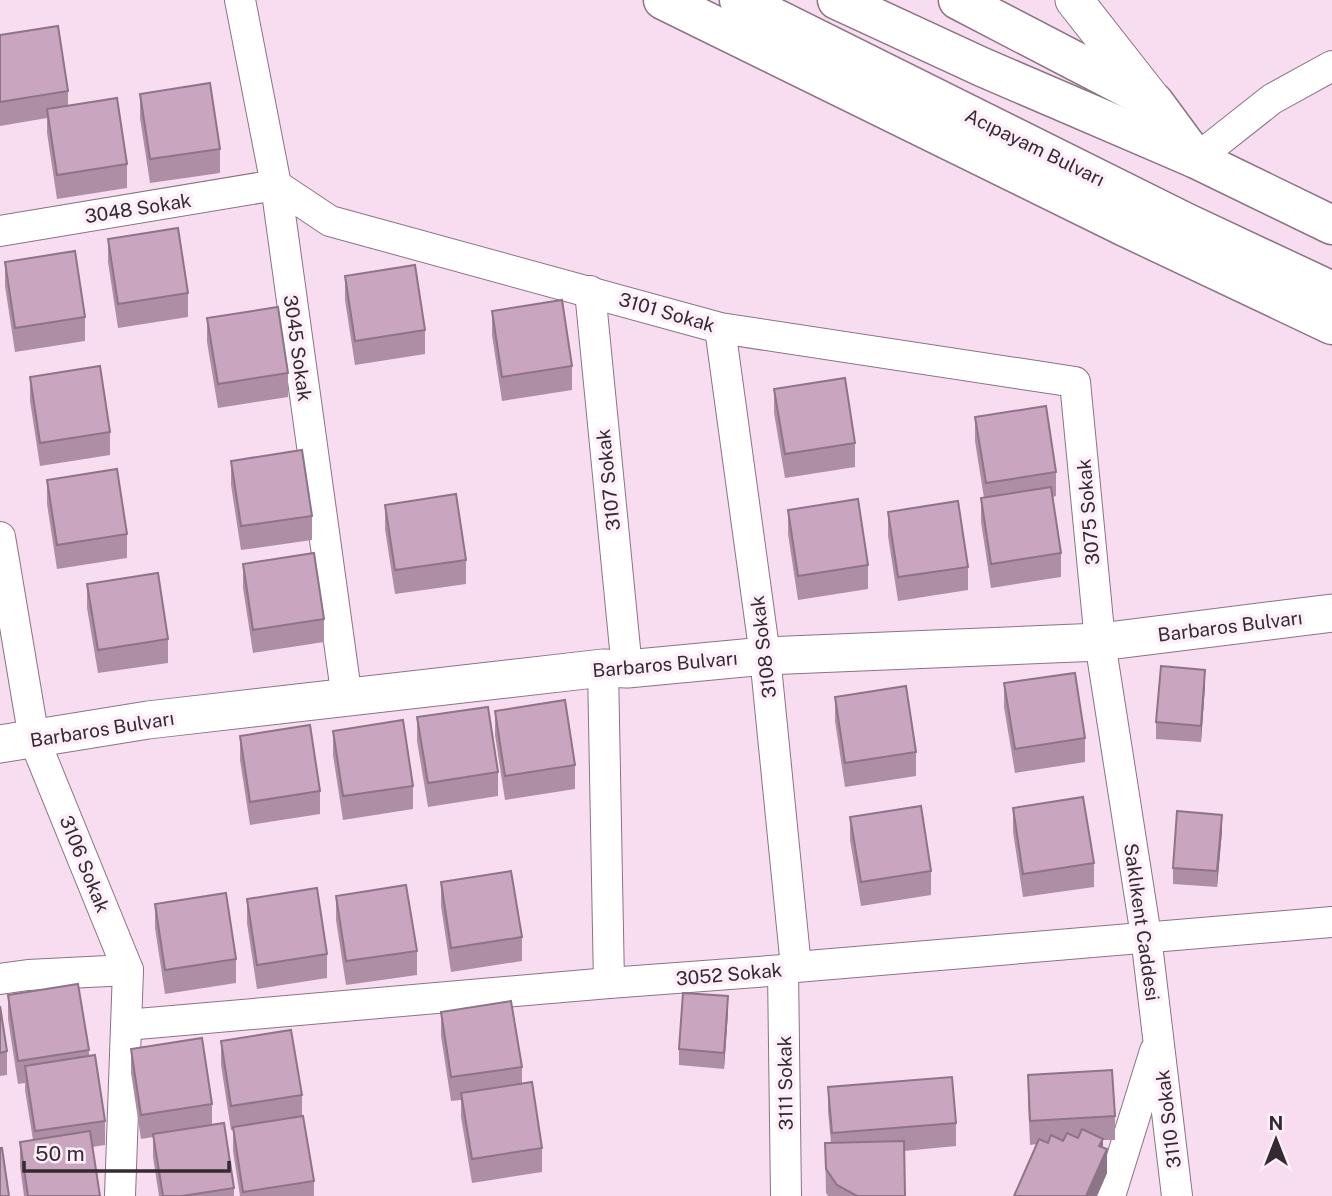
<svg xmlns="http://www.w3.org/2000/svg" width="1332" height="1196" font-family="'Public Sans',sans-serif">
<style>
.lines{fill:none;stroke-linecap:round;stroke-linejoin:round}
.minor-casing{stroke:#8b7384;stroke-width:32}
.tertiary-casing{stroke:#8b7384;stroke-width:39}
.primary-casing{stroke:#8b7384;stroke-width:41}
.minor{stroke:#fff;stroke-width:30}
.tertiary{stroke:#fff;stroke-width:37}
.primary{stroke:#fff;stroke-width:38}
.wall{fill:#ae8ea4}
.shaded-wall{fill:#8d7486}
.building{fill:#caa5bf;stroke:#8d7486;stroke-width:2}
.labels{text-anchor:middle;stroke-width:7;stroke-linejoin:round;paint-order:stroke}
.street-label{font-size:19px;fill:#342a31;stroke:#feeef9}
</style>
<rect width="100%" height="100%" fill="#f8ddf0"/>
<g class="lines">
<!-- minor casing -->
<g class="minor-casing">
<g id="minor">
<polyline points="240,0 276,185 347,699"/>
<polyline points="1196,159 1272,99 1332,66"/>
<polyline points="276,185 330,221 720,328 1075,382 1100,642 1146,936 1177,1196"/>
<polyline points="0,231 276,185"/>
<polyline points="590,291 627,669"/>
<polyline points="720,328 765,656 796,967"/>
<polyline points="0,537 34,739 128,970 120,1196"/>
<polyline points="603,668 609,983"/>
<polyline points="783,970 786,1196"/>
<polyline points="0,979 28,975 128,970"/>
<polyline points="126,1025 609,983 783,970 796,967 1332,922"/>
<polyline points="1110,1196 1155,1051"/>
</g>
</g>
<!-- tertiary casing -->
<g class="tertiary-casing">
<g id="tertiary">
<polyline points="1074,0 1154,102"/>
<polyline points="0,744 148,720 603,668 627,669 765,656 1100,642 1332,613"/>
</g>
</g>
<!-- primary casing -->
<g class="primary-casing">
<g id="primary">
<polyline points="663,0 1125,227 1332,325"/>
<polyline points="739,0 1187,223 1332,291"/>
<polyline points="837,0 982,67 1196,159 1332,225"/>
<polyline points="958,0 1154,102 1196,159"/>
</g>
</g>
<!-- minor -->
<use href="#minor" class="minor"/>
<!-- tertiary -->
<use href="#tertiary" class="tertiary"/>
<!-- primary -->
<use href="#primary" class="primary"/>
</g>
<!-- wall -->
<g class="wall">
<polygon points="0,35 68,91 68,106 127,164 127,188 57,199 47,133 47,118 0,126"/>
<polygon points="140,94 220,149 220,173 150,183 140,118"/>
<polygon points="108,239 188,293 188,317 118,328 108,262"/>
<polygon points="5,262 85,317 85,341 15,352 5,286"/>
<polygon points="345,276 425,330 425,354 355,365 345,300"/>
<polygon points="492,311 572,366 572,390 502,401 492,335"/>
<polygon points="207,318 288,373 288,397 218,408 207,342"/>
<polygon points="30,377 110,432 110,455 40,466 30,401"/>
<polygon points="774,389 855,443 855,467 785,478 774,413"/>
<polygon points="975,417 1056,472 1056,496 1053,497 1061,553 1061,577 991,588 981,522 981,498 984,498 975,441"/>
<polygon points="231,461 312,516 312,540 241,550 231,485"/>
<polygon points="47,480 127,534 127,558 57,569 47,504"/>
<polygon points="385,505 466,560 466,584 395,594 385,529"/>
<polygon points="788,510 868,565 868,589 798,600 788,534"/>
<polygon points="888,512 968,567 968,590 898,601 888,536"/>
<polygon points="243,564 324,619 324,642 253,653 243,588"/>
<polygon points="87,584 168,639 168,663 98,673 87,608"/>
<polygon points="1004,683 1085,738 1085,762 1015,773 1004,707"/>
<polygon points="1205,686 1201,742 1156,739 1156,722"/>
<polygon points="835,697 916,752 916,776 845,787 835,721"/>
<polygon points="495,711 575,765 575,789 505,800 495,735"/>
<polygon points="417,717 498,772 498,796 428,807 417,741"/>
<polygon points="333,731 413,786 413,809 343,820 333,755"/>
<polygon points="240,736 320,791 320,814 250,825 240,760"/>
<polygon points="1013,808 1094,863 1094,887 1023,897 1013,832"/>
<polygon points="850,817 931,871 931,895 861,906 850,840"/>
<polygon points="1222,831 1217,887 1173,884 1173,868"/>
<polygon points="441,882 522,937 522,961 451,972 441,906"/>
<polygon points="336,896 417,951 417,975 346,985 336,920"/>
<polygon points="247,899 327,954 327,978 257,989 247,923"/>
<polygon points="155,904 236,959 236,983 165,994 155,928"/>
<polygon points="8,995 89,1050 89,1056 105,1121 105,1145 92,1147 100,1196 24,1196 20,1166 20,1142 33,1140 25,1090 25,1083 18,1084 8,1019"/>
<polygon points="0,1006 7,1051 7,1075 0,1076"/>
<polygon points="441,1012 522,1067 522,1084 542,1148 542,1172 472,1183 461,1117 461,1100 451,1101 441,1036"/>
<polygon points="728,1012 724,1069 679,1065 679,1049"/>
<polygon points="221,1041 302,1095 302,1116 314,1181 314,1196 240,1196 233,1151 233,1130 231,1130 221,1065"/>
<polygon points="131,1049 212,1104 212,1125 234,1188 234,1196 159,1196 153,1157 153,1137 141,1139 131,1073"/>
<polygon points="1028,1075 1115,1116 1115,1140 1103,1140 1103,1147 1107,1173 1097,1196 1014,1196 1037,1144 1030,1145 1028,1099"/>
<polygon points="828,1087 956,1123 956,1146 904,1151 905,1196 828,1196 826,1193 825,1143 831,1143 828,1111"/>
</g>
<!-- shaded-wall -->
<g class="shaded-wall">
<polygon points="1205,670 1205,686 1201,742 1201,726"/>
<polygon points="1222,815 1222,831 1217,887 1217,871"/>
<polygon points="728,996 728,1012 724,1069 724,1053"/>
<polygon points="1103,1139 1103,1159 1107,1149 1107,1173 1097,1196 1086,1196 1099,1146"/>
</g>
<!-- building -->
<g class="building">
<polygon points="58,26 68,91 0,102 0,35"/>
<polygon points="210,83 220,149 150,159 140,94"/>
<polygon points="117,98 127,164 57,175 47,109"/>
<polygon points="178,228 188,293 118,304 108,239"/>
<polygon points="75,251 85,317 15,328 5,262"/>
<polygon points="415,265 425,330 355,341 345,276"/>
<polygon points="562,300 572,366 502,377 492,311"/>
<polygon points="278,307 288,373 218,384 207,318"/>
<polygon points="100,366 110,432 40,443 30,377"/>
<polygon points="845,378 855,443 785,454 774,389"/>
<polygon points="1046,406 1056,472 986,483 975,417"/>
<polygon points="302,450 312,516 241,526 231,461"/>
<polygon points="117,469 127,534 57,545 47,480"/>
<polygon points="1051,487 1061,553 991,564 981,498"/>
<polygon points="456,494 466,560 395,570 385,505"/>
<polygon points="858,499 868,565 798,576 788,510"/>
<polygon points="958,501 968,567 898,577 888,512"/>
<polygon points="314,553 324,619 253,630 243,564"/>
<polygon points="158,573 168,639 98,650 87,584"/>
<polygon points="1161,666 1205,670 1201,726 1156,722"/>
<polygon points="1075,673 1085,738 1015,749 1004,683"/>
<polygon points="906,686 916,752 845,763 835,697"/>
<polygon points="565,700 575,765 505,776 495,711"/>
<polygon points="488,707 498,772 428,783 417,717"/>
<polygon points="403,720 413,786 343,796 333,731"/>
<polygon points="310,725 320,791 250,802 240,736"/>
<polygon points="1083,797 1094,863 1023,874 1013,808"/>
<polygon points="921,806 931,871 861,882 850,817"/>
<polygon points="1177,811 1222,815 1217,871 1173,868"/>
<polygon points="511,871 522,937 451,948 441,882"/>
<polygon points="406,885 417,951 346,961 336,896"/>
<polygon points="317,888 327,954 257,965 247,899"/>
<polygon points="226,893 236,959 165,970 155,904"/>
<polygon points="78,984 89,1050 18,1061 8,995"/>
<polygon points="683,993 728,996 724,1053 679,1049"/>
<polygon points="511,1001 522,1067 451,1077 441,1012"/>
<polygon points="0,1006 7,1051 0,1053"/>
<polygon points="291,1030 302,1095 231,1106 221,1041"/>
<polygon points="202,1038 212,1104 141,1115 131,1049"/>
<polygon points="95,1055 105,1121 35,1131 25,1066"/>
<polygon points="1112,1070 1115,1116 1030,1121 1028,1075"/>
<polygon points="952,1077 956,1123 832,1133 828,1087"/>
<polygon points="532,1082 542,1148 472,1159 461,1093"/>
<polygon points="303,1116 314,1181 243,1192 233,1127"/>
<polygon points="224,1123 234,1188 182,1196 163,1196 153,1134"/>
<polygon points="1082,1129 1103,1139 1099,1146 1107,1149 1086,1196 1014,1196 1039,1139 1048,1143 1051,1135 1063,1141 1067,1133 1078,1138"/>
<polygon points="90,1131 100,1196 28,1196 20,1142"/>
<polygon points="904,1141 905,1196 857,1196 837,1185 826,1169 825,1143"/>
<polygon points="0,1148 2,1148 9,1196 0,1196"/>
</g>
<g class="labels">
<!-- street labels -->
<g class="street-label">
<text transform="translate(1035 147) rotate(26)" y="7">Acıpayam Bulvarı</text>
<text transform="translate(138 208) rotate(-9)" y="7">3048 Sokak</text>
<text transform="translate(667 312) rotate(16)" y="7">3101 Sokak</text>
<text transform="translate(298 348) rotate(82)" y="7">3045 Sokak</text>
<text transform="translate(608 480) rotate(-96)" y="7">3107 Sokak</text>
<text transform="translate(1088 512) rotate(-95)" y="7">3075 Sokak</text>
<text transform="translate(1230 626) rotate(-7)" y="7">Barbaros Bulvarı</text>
<text transform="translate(763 647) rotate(-97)" y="7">3108 Sokak</text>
<text transform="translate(665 664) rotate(-5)" y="7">Barbaros Bulvarı</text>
<text transform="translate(102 729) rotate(-9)" y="7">Barbaros Bulvarı</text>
<text transform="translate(85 864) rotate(68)" y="7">3106 Sokak</text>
<text transform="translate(1142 922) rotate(82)" y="7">Saklıkent Caddesi</text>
<text transform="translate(729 974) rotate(-5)" y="7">3052 Sokak</text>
<text transform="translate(785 1083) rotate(-91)" y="7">3111 Sokak</text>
<text transform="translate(1168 1119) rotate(-97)" y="7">3110 Sokak</text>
</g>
</g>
<!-- north arrow -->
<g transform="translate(1276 1140)" stroke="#feeef9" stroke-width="5" paint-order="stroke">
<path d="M0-5L12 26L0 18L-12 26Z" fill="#342a31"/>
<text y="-10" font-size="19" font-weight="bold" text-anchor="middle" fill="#342a31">N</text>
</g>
<!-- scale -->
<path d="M24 1161v10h205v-10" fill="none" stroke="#342a31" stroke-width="3.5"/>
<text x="35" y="1161" font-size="21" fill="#342a31" stroke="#feeef9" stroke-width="5" paint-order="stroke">50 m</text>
</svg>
